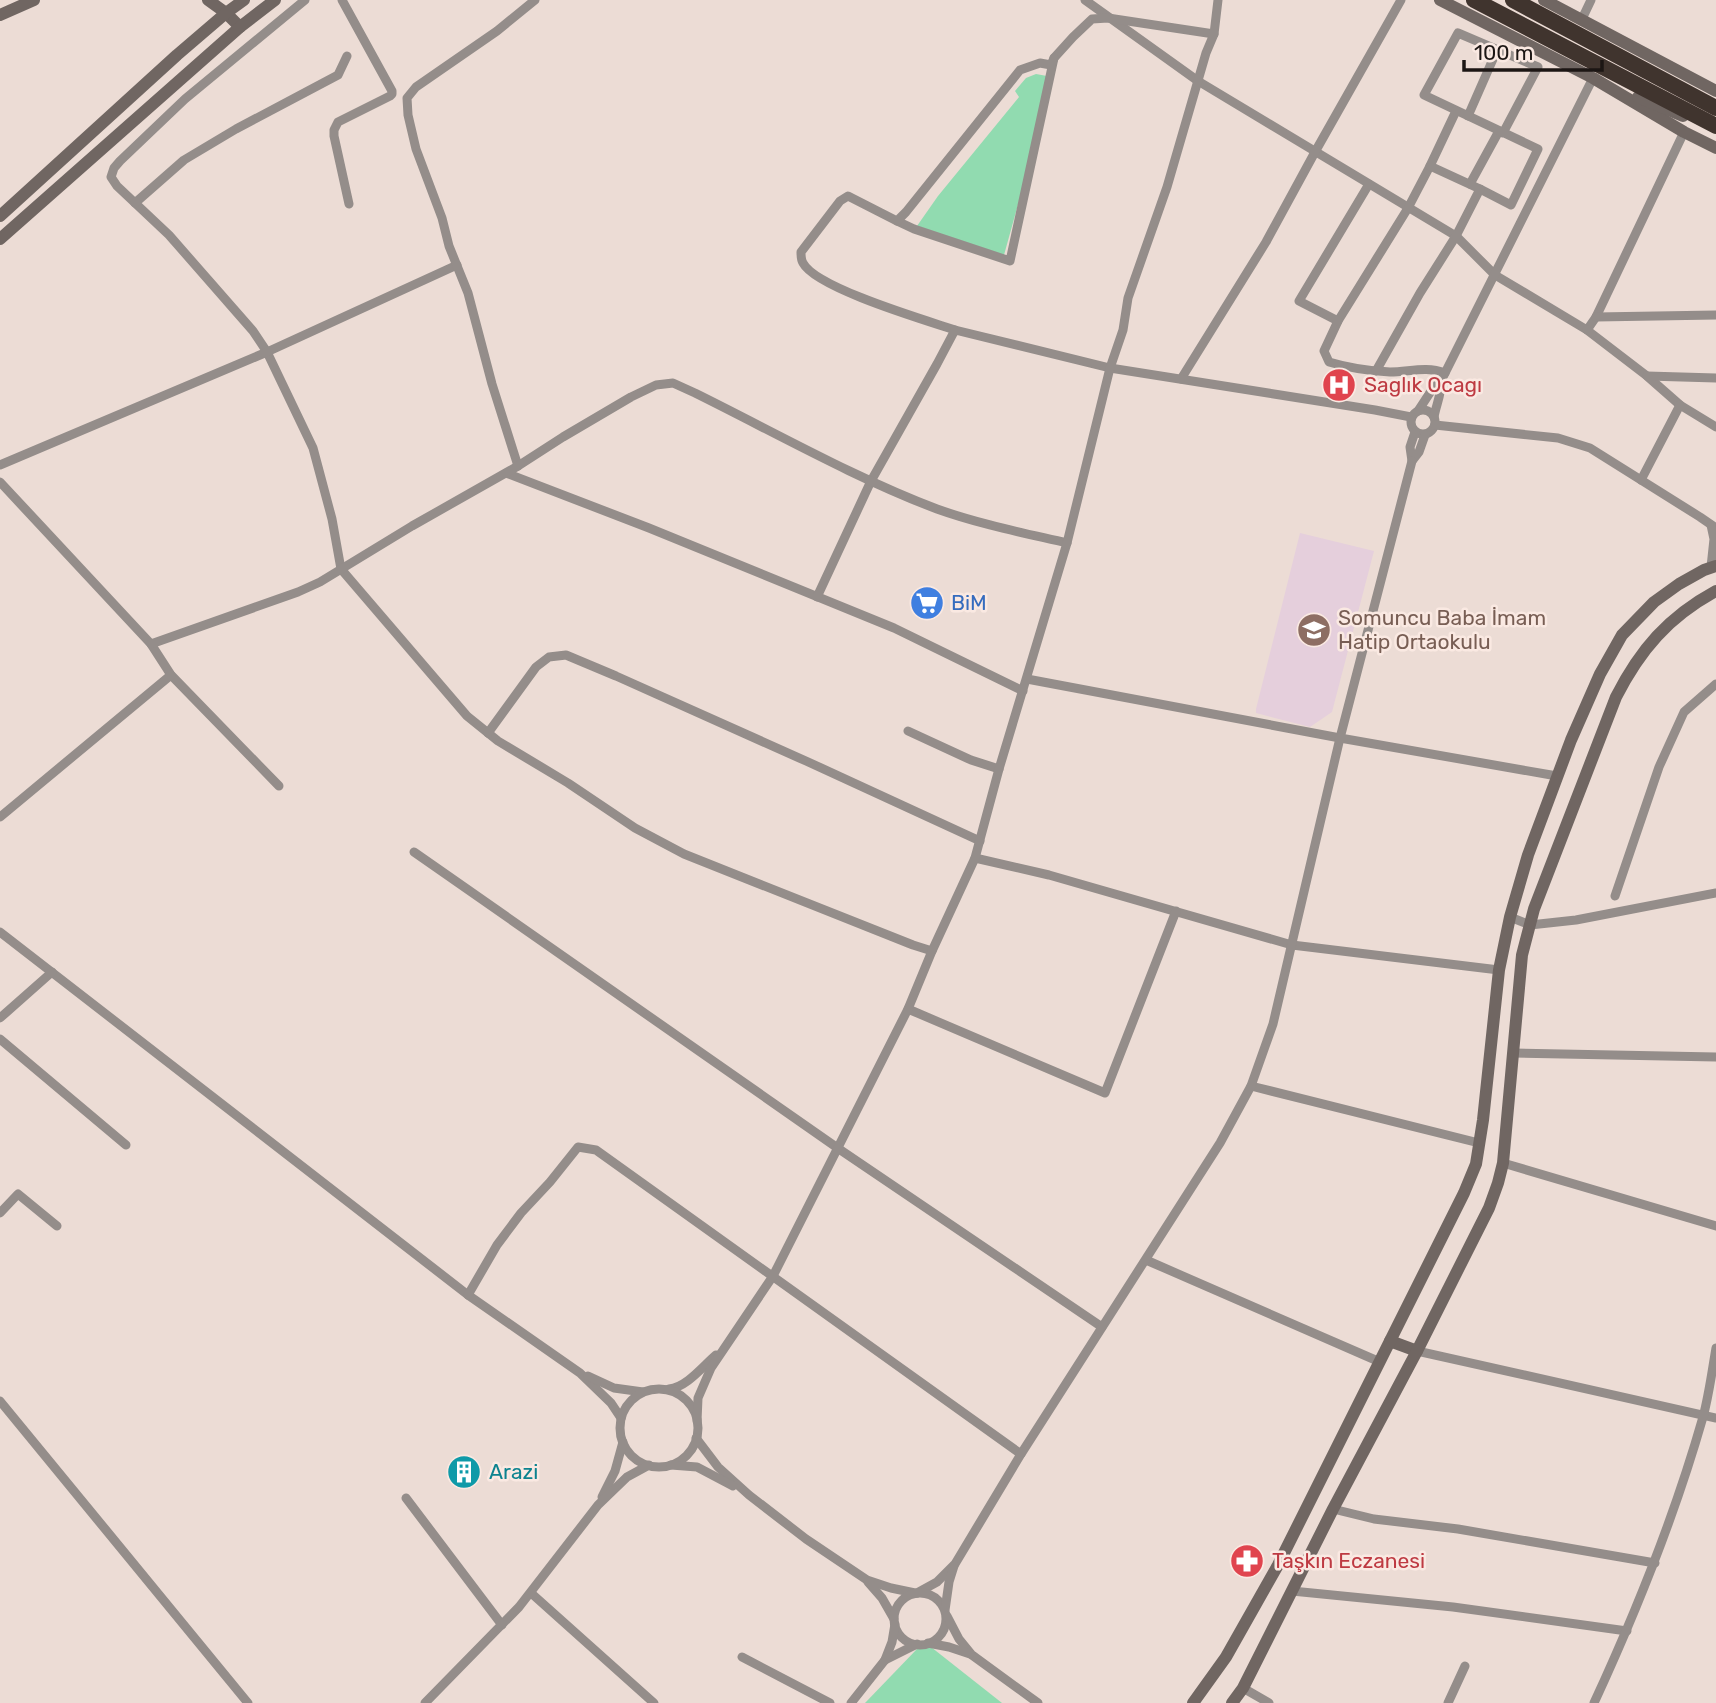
<svg xmlns="http://www.w3.org/2000/svg" width="1716" height="1703" font-family="Rubik,sans-serif">
<style>
.education{fill:#e5cfdc}
.green{fill:#91dbb0}
.lines{fill:none;stroke-linecap:round;stroke-linejoin:round}
.street{stroke:#948d8a;stroke-width:9}
.secondary{stroke:#706662;stroke-width:12}
.highway{stroke:#40342e;stroke-width:16}
.labels{text-anchor:middle;stroke-width:5;stroke-linejoin:round;paint-order:stroke}
.health-label{font-size:21px;fill:#be3a42;stroke:#fae9e2;text-anchor:start}
.shop-label{font-size:21px;fill:#366cbe;stroke:#fae9e2;text-anchor:start}
.education-label{font-size:21px;fill:#785e54;stroke:#fae9e2;text-anchor:start}
.culture-label{font-size:21px;fill:#0d838f;stroke:#fae9e2;text-anchor:start}
</style>
<rect width="100%" height="100%" fill="#ecdcd5"/>
<!-- education -->
<polygon class="education" points="1300,533 1374,551 1332,712 1310,727 1256,713 1256,709"/>
<!-- green -->
<g class="green">
<polygon points="1036,74 1047,76 1052,82 1004,255 917,226 938,196 1019,97 1015,91 1026,78"/>
<polygon points="923,1647 931,1647 1002,1703 865,1703 917,1649"/>
</g>
<g class="lines">
<!-- street -->
<g class="street">
<polyline points="305,0 185,99 120,161 114,168 111,177 117,186 169,235 253,331 267,352 313,448 332,519 341,569 467,716 498,741 568,783 635,828 684,854 913,945 932,951"/>
<polyline points="342,0 392,91 392,94 390,96 338,122 334,130 334,136 349,204"/>
<polyline points="1085,0 1198,81 1456,236 1495,275 1587,330 1596,317 1684,132"/>
<polyline points="1582,19 1591,0"/>
<polyline points="1468,116 1497,50"/>
<path d="M1430 166 1408 208 1338 321 1324 351 1329 362C1349 368 1369 371 1390 372 1409 372 1426 366 1445 373"/>
<polyline points="1470,184 1499,131"/>
<polyline points="1480,189 1511,205 1538,149 1424,95 1458,33 1538,67 1503,133"/>
<polyline points="135,203 184,160 236,129 338,75 347,56"/>
<polyline points="897,221 914,229 1010,261 1054,58 1073,37 1092,19 1108,18 1214,34"/>
<polyline points="1596,317 1716,315"/>
<polyline points="1338,321 1299,301 1369,184"/>
<path d="M955 330C925 320 816 288 803 263 801 260 801 255 801 252L840 201 848 196 897 221 906 212 1020 70 1040 63 1051 65 1054 58"/>
<polyline points="1587,330 1647,376 1680,405 1716,427"/>
<polyline points="1376,371 1420,293 1456,236 1480,189 1430,166 1456,111"/>
<polyline points="1647,376 1716,378"/>
<polyline points="1181,379 1266,242 1315,152 1401,0"/>
<polyline points="1441,381 1593,78"/>
<circle cx="1423" cy="422" r="12"/>
<path d="M1418 411 1435 385 1441 381C1442 393 1436 405 1434 417"/>
<polyline points="1435,425 1558,438 1590,448 1700,517 1716,528"/>
<polyline points="1415,432 1410,447 1412,461 1419,452 1425,435"/>
<polyline points="0,465 267,352 457,265"/>
<polyline points="518,466 492,384 468,293 449,246 442,218 416,149 408,115 407,98 416,87 497,31 535,0"/>
<polyline points="506,473 649,528 894,628 1023,691"/>
<polyline points="1641,480 1680,405"/>
<polyline points="0,482 151,644 171,675 279,786"/>
<polyline points="1711,567 1714,539 1711,525"/>
<polyline points="817,597 871,481 937,364 955,330 1110,368 1375,410 1411,417"/>
<path d="M151 644 298 592 320 582 412 526 518 466 563 437 631 397 656 385 673 383 695 393C774 432 855 478 937 509 979 524 1024 533 1067 543"/>
<polyline points="1027,679 1340,738 1412,461"/>
<polyline points="908,731 971,760 999,769"/>
<polyline points="488,733 536,667 549,657 566,655 616,676 806,761 980,841"/>
<polyline points="0,817 171,675"/>
<polyline points="414,852 839,1149 1102,1327"/>
<polyline points="975,858 1049,875 1292,945 1499,970"/>
<polyline points="1615,896 1659,767 1684,712 1716,684"/>
<polyline points="1510,917 1530,925 1576,920 1716,893"/>
<polyline points="0,932 468,1295 580,1373 611,1403 621,1418"/>
<polyline points="908,1009 1105,1093 1176,911"/>
<polyline points="0,1018 52,972"/>
<polyline points="0,1039 126,1145"/>
<polyline points="1513,1053 1716,1057"/>
<polyline points="1251,1086 1479,1143"/>
<polyline points="1503,1163 1716,1226"/>
<polyline points="0,1213 18,1194 57,1226"/>
<polyline points="1146,1260 1380,1362"/>
<polyline points="468,1295 497,1245 521,1213 550,1182 578,1147 596,1150 1021,1454"/>
<polyline points="1417,1351 1716,1418"/>
<polyline points="588,1376 614,1388 643,1392"/>
<path d="M669 1389C687 1387 703 1366 716 1355"/>
<circle cx="659" cy="1428" r="39"/>
<polyline points="0,1401 248,1703"/>
<polyline points="697,1421 698,1398 711,1368 773,1276 908,1009 932,951 975,858 999,769 1067,543 1110,368 1123,330 1128,298 1167,187 1206,53 1214,34 1218,0"/>
<polyline points="696,1438 718,1467 749,1495 806,1539 867,1580 891,1588 915,1593"/>
<polyline points="671,1465 697,1467 733,1486"/>
<polyline points="602,1497 615,1471 623,1442"/>
<polyline points="406,1498 502,1625"/>
<polyline points="1333,1509 1374,1519 1458,1529 1655,1563"/>
<polyline points="868,1582 882,1598 894,1619"/>
<polyline points="1292,1591 1453,1607 1627,1631"/>
<polyline points="531,1593 654,1703"/>
<polyline points="917,1593 937,1582 955,1564 1021,1454 1220,1143 1251,1086 1273,1024 1340,738 1557,776"/>
<circle cx="920" cy="1619" r="26"/>
<polyline points="945,1610 949,1582 954,1566"/>
<polyline points="947,1616 959,1639 972,1655 1038,1703"/>
<polyline points="928,1643 949,1647 970,1654"/>
<polyline points="742,1657 830,1703"/>
<polyline points="885,1660 917,1644"/>
<polyline points="1243,1688 1269,1703"/>
<polyline points="425,1703 519,1607 598,1505 627,1477 649,1465"/>
<polyline points="851,1703 885,1660 892,1642 895,1624"/>
<polyline points="1448,1703 1465,1666"/>
<path d="M1594 1703C1637 1610 1675 1515 1703 1417 1709 1395 1712 1371 1716 1348"/>
</g>
<!-- secondary -->
<g class="secondary">
<polyline points="208,0 226,13 240,27"/>
<polyline points="1440,0 1593,78 1684,132 1716,148"/>
<polyline points="1544,0 1716,91"/>
<polyline points="0,15 34,0"/>
<polyline points="1638,97 1683,116"/>
<polyline points="0,216 177,55 226,13 244,0"/>
<polyline points="0,239 240,27 275,0"/>
<polyline points="1390,1341 1417,1351"/>
<polyline points="1193,1703 1226,1657 1278,1565 1464,1193 1476,1164 1483,1120 1499,970 1510,917 1528,855 1571,740 1600,674 1622,635 1654,602 1679,584 1704,570 1716,566"/>
<path d="M1232 1703 1243 1688 1333 1509 1417 1351 1489 1208 1498 1183 1503 1163 1522 955 1534 909 1616 697C1640 650 1668 617 1716 591"/>
</g>
<!-- highway -->
<g class="highway">
<polyline points="1474,0 1716,126"/>
<polyline points="1513,0 1716,108"/>
</g>
</g>
<!-- icons -->
<defs>
<g id="hospital-disc" transform="scale(1.75)"><circle r="9.5" fill="#e0444e" stroke="#fae9e2"/><path d="M-5-5h3v3.5h4V-5h3V5h-3V1.5h-4V5h-3Z" fill="#fff"/></g>
<g id="supermarket-disc" transform="scale(1.75)"><circle r="9.5" fill="#3f7fe0" stroke="#fae9e2"/><path d="M-6-5.5h2.5l.6 2H6L4.5 2H-2.5L-4.4-4H-6ZM-1.5 3.2a1.3 1.3 0 1 0 .1 0ZM3 3.2a1.3 1.3 0 1 0 .1 0Z" fill="#fff"/></g>
<g id="school-disc" transform="scale(1.75)"><circle r="9.5" fill="#8d6e63" stroke="#fae9e2"/><path d="M0-5L7-2L0 1L-7-2ZM-4 1L0 2.5L4 1V4Q0 6-4 4Z" fill="#fff"/></g>
<g id="building-disc" transform="scale(1.75)"><circle r="9.5" fill="#0f9aa8" stroke="#fae9e2"/><path d="M-4-6H4V6H1V3H-1V6H-4ZM-2.5-4.3h1.7v1.8h-1.7ZM.8-4.3h1.7v1.8H.8ZM-2.5-1h1.7V.8h-1.7ZM.8-1h1.7V.8H.8Z" fill="#fff"/></g>
<g id="pharmacy-disc" transform="scale(1.75)"><circle r="9.5" fill="#e0444e" stroke="#fae9e2"/><path d="M-2-6h4v4h4v4h-4v4h-4v-4h-4v-4h4Z" fill="#fff"/></g>
</defs>
<g fill-rule="evenodd">
<use href="#hospital-disc" x="1339" y="385"/>
<use href="#supermarket-disc" x="927" y="603"/>
<use href="#school-disc" x="1314" y="630"/>
<use href="#building-disc" x="464" y="1472"/>
<use href="#pharmacy-disc" x="1247" y="1561"/>
</g>
<g class="labels">
<!-- health labels -->
<g class="health-label">
<text x="1364" y="392">Saglık Ocagı</text>
<text x="1272" y="1568">Taşkın Eczanesi</text>
</g>
<!-- shop labels -->
<g class="shop-label">
<text x="951" y="610">BiM</text>
</g>
<!-- education labels -->
<g class="education-label">
<text x="1338" y="625">Somuncu Baba İmam<tspan x="1338" dy="24">Hatip Ortaokulu</tspan></text>
</g>
<!-- culture labels -->
<g class="culture-label">
<text x="489" y="1479">Arazi</text>
</g>
</g>
<!-- scale -->
<path d="M1464 60v10h138v-10" fill="none" stroke="#1c1614" stroke-width="3.5"/>
<text x="1474" y="60" font-size="21" fill="#1c1614" stroke="#fae9e2" stroke-width="5" paint-order="stroke">100 m</text>
</svg>
